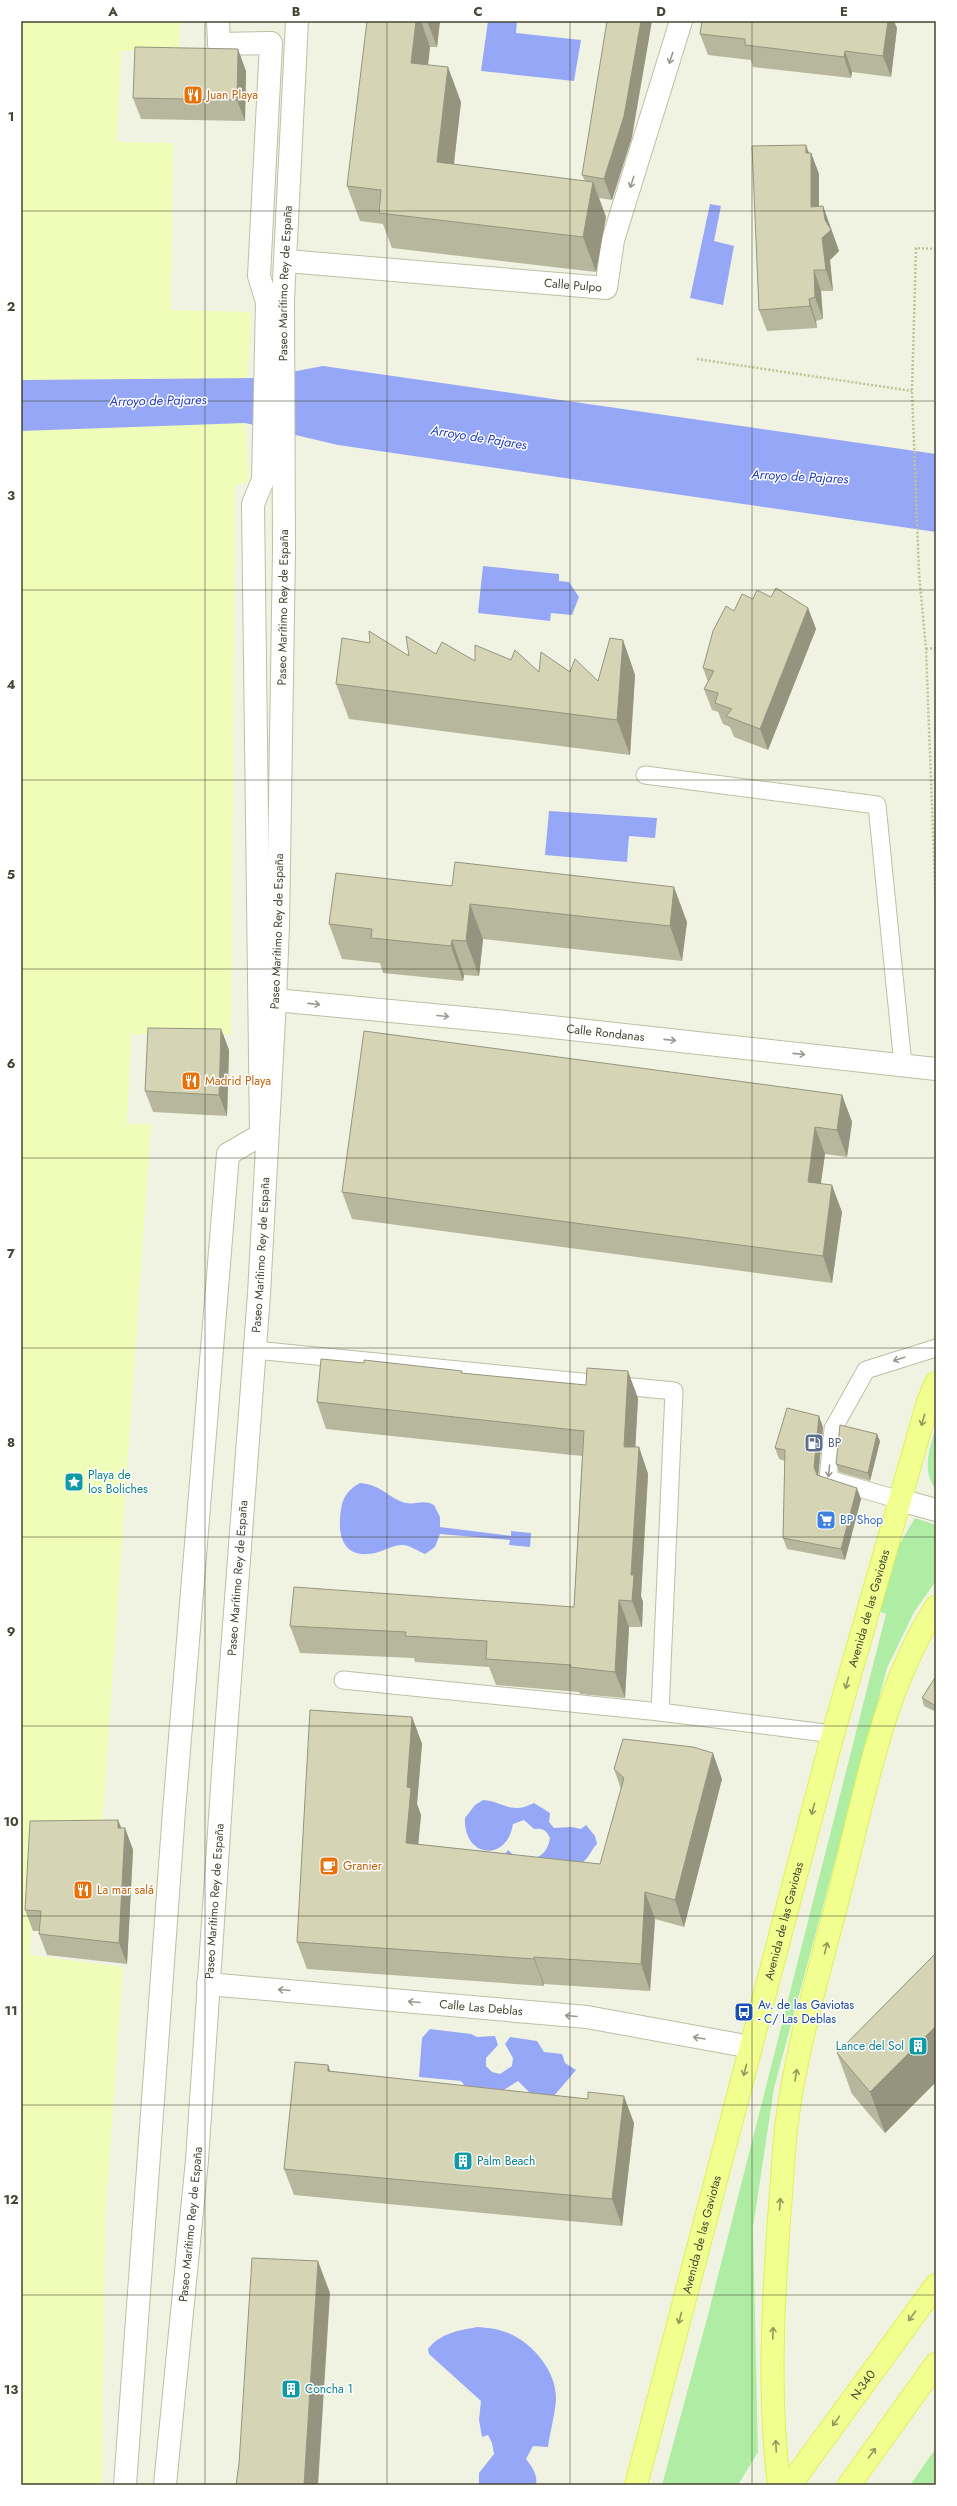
<svg xmlns="http://www.w3.org/2000/svg" width="957" height="2506" font-family="Jost,sans-serif">
<style>
.green{fill:#afeda5}
.sand{fill:#effdb8}
.water{fill:#96a7f8}
.lines{fill:none;stroke-linecap:round;stroke-linejoin:round}
.service-casing{stroke:#bdbfa4;stroke-width:19}
.pedestrian-casing{stroke:#bdbfa4;stroke-width:24}
.minor-casing{stroke:#bdbfa4;stroke-width:24}
.primary-casing{stroke:#dff153;stroke-width:24}
.path{stroke:#c0c393;stroke-width:2.5;stroke-dasharray:2 2;stroke-linecap:butt}
.service{stroke:#fff;stroke-width:17}
.pedestrian{stroke:#fff;stroke-width:22}
.minor{stroke:#fff;stroke-width:22}
.primary{stroke:#f0ff8f;stroke-width:22}
.wall{fill:#b7b79d}
.shaded-wall{fill:#95957f}
.building{fill:#d5d5b6;stroke:#95957f}
.oneway{stroke:#99998e}
.oneway2{stroke:#92995c}
.grid{fill:none;stroke:#454532;stroke-width:1;stroke-opacity:0.55}
.labels{text-anchor:middle;stroke-width:3;stroke-linejoin:round;paint-order:stroke}
.food-label{font-size:12px;fill:#c56008;stroke:#fff;text-anchor:start}
.street-label{font-size:12px;fill:#454532;stroke:#fff}
.service-label{font-size:12px;fill:#4e5e75;stroke:#fff;text-anchor:start}
.culture-label{font-size:12px;fill:#0d838f;stroke:#fff;text-anchor:start}
.shop-label{font-size:12px;fill:#366cbe;stroke:#fff;text-anchor:start}
.transit-label{font-size:12px;fill:#164399;stroke:#fff;text-anchor:start}
.water-label{font-size:13px;font-style:italic;fill:#2039bc;stroke:#fff}
.neatline{fill:none;stroke:#454532;stroke-width:1.5}
.grid-label{font-size:13px;text-anchor:middle;font-weight:bold;fill:#454532}
</style>
<rect width="100%" height="100%" fill="#f1f3e2"/>
<!-- green -->
<g class="green">
<path d="M936 1426V1490C921 1469 930 1449 936 1426Z"/>
<polygon points="915,1518 936,1525 936,1581 914,1612 887,1668 774,2088 753,2227 758,2452 738,2485 662,2485 708,2315 886,1614 876,1610 892,1557"/>
<polygon points="936,2448 936,2485 910,2485"/>
</g>
<!-- sand -->
<polygon class="sand" points="21,21 180,21 179,52 121,51 117,142 173,143 171,310 251,312 245,423 249,481 235,486 231,1035 131,1034 127,1124 151,1124 101,1842 34,1840 30,1955 123,1967 105,2222 102,2485 21,2485"/>
<!-- water -->
<g class="water">
<polygon points="488,21 517,21 516,33 581,40 574,81 481,71"/>
<polygon points="710,204 721,206 714,241 734,246 723,305 690,298"/>
<polygon points="323,366 936,454 936,532 338,445 245,423 21,431 21,380 259,378"/>
<polygon points="483,566 559,574 559,581 569,582 579,597 572,615 551,613 550,621 478,613"/>
<polygon points="549,811 657,818 655,838 629,836 627,862 545,855"/>
<path d="M360 1483C383 1485 389 1499 406 1503 416 1505 424 1499 434 1505L440 1517V1527L511 1536V1531L531 1533 530 1547 509 1545 510 1540 440 1534 435 1547 425 1554C417 1551 410 1545 402 1545 393 1545 384 1551 375 1553 342 1560 337 1534 341 1509 343 1496 349 1489 360 1483Z"/>
<path d="M483 1800C505 1802 510 1815 534 1803L550 1813 549 1822 554 1828 572 1827 581 1829 586 1825 595 1836 597 1844C591 1850 589 1858 582 1863 566 1874 564 1861 551 1861 547 1862 543 1864 539 1865 524 1870 515 1866 504 1855L508 1850C523 1866 547 1861 550 1838 546 1830 543 1828 534 1829L524 1820 513 1824C507 1863 463 1858 465 1818L475 1805Z"/>
<polygon points="430,2029 471,2034 477,2037 495,2036 498,2045 486,2058 486,2066 492,2072 500,2074 512,2066 513,2058 505,2044 510,2037 537,2041 544,2052 562,2054 565,2063 576,2070 553,2097 536,2099 518,2081 496,2095 468,2090 461,2081 419,2077 422,2038"/>
<path d="M478 2327C486 2328 495 2328 502 2331 529 2338 557 2370 556 2399 555 2415 550 2432 548 2447L533 2446 526 2459C532 2467 538 2475 536 2485H479V2473L494 2454 492 2443 488 2435 482 2437 479 2420 481 2401 429 2354 428 2349C440 2333 460 2330 478 2327Z"/>
</g>
<g class="lines">
<!-- service casing -->
<g class="service-casing">
<g id="service">
<polyline points="645,775 877,805 903,1065"/>
<polyline points="255,1350 674,1391 660,1712"/>
<polyline points="900,1500 828,1479 833,1429 866,1370 936,1348"/>
<polyline points="343,1680 660,1712 833,1734"/>
</g>
</g>
<!-- pedestrian casing -->
<g class="pedestrian-casing">
<polyline id="pedestrian" points="125,2485 174,1811 228,1154 261,1135 253,504 263,480 267,302 259,276 271,43 219,44 218,21"/>
</g>
<!-- minor casing -->
<g class="minor-casing">
<g id="minor">
<path id="s1" d="M287 261 606 288 613 240 681 21"/>
<path id="s2" d="M275 1000 506 1022 936 1069"/>
<polyline points="900,1500 936,1510"/>
<path id="s3" d="M208 1984 587 2017 751 2047"/>
<path id="s4" d="M165 2485 197 2160 224 1758 259 1294 275 1000 278 926 284 550 283 300 297 21"/>
</g>
</g>
<!-- primary casing -->
<g class="primary-casing">
<g id="primary">
<path id="s5" d="M636 2485 833 1734 928 1402 936 1383"/>
<path d="M779 2485C768 2396 773 2307 779 2218 782 2188 783 2157 786 2128 797 2040 825 1953 846 1867 868 1778 886 1685 936 1607"/>
<path id="s6" d="M790 2485 936 2285"/>
<polyline points="849,2485 936,2364"/>
</g>
</g>
<!-- path -->
<g class="path">
<polyline points="936,249 916,248 912,391 919,573 926,649 936,911"/>
<polyline points="697,359 912,391"/>
<polyline points="926,649 936,648"/>
</g>
<!-- service -->
<use href="#service" class="service"/>
<!-- pedestrian -->
<use href="#pedestrian" class="pedestrian"/>
<!-- minor -->
<use href="#minor" class="minor"/>
<!-- primary -->
<use href="#primary" class="primary"/>
</g>
<!-- wall -->
<g class="wall">
<polygon points="367,21 440,21 437,47 430,47 428,65 461,102 454,164 585,181 582,175 632,137 612,200 599,198 606,217 596,272 392,248 383,224 360,221 347,186"/>
<polygon points="897,28 891,77 852,72 851,78 753,67 751,60 708,55 700,34"/>
<polygon points="246,71 245,121 141,119 133,98"/>
<polygon points="806,145 809,153 811,153 819,174 819,207 823,206 839,251 830,260 833,291 821,291 823,319 816,321 817,328 767,331 759,310"/>
<polygon points="771,597 808,608 816,629 768,750 734,737 730,727 723,724 718,712 712,710 704,689 708,682 703,668 734,611"/>
<polygon points="623,640 635,675 630,755 349,719 336,684 409,656 436,654 539,672 570,672 598,681"/>
<polygon points="336,873 687,922 682,961 483,939 479,976 464,975 463,981 383,973 380,963 342,959 329,924"/>
<polygon points="221,1029 229,1050 227,1116 153,1112 145,1091"/>
<polygon points="842,1095 852,1122 847,1157 825,1154 821,1183 842,1212 832,1283 352,1219 342,1192"/>
<polygon points="463,1373 638,1398 635,1447 639,1447 648,1474 641,1596 643,1602 642,1627 629,1627 625,1698 580,1694 579,1692 496,1685 489,1667 415,1662 414,1658 300,1653 290,1626 574,1607 582,1456 326,1429 317,1402"/>
<polygon points="823,1427 818,1475 861,1499 845,1560 787,1549 783,1538 785,1461 779,1459 775,1448"/>
<polygon points="880,1441 870,1481 839,1472 836,1464"/>
<polygon points="936,1676 936,1712 924,1706 922,1698"/>
<polygon points="412,1717 422,1744 417,1804 421,1815 418,1844 600,1864 621,1789 614,1769 722,1779 684,1927 655,1919 650,1991 544,1984 544,1986 307,1969 297,1942"/>
<polygon points="118,1820 121,1828 125,1828 133,1850 127,1964 47,1955 39,1934 40,1931 33,1931 25,1910"/>
<polygon points="936,1953 936,2082 885,2133 852,2094 837,2053"/>
<polygon points="328,2065 330,2071 588,2099 634,2123 622,2226 294,2195 284,2169"/>
</g>
<!-- shaded-wall -->
<g class="shaded-wall">
<polygon points="416,21 421,21 430,47 424,98 411,63"/>
<polygon points="427,21 440,21 437,47"/>
<polygon points="641,21 652,21 632,137 612,200 604,179"/>
<polygon points="888,21 894,21 897,28 891,77 883,56"/>
<polygon points="238,49 246,71 245,121 237,100"/>
<polygon points="845,51 852,72 851,78 844,57"/>
<polygon points="448,67 461,102 450,196 437,162"/>
<polygon points="806,145 811,160 811,153 819,174 819,228 811,207"/>
<polygon points="593,182 606,217 596,272 583,237"/>
<polygon points="823,206 839,251 830,260 833,291 826,270 822,238 825,220"/>
<polygon points="814,270 821,291 823,319 815,297"/>
<polygon points="809,299 816,321 817,328 810,306"/>
<polygon points="808,608 816,629 768,750 760,729"/>
<polygon points="623,640 635,675 630,755 617,720"/>
<polygon points="674,887 687,922 682,961 670,926"/>
<polygon points="470,904 483,939 479,976 466,941"/>
<polygon points="452,940 464,975 463,981 451,946"/>
<polygon points="221,1029 229,1050 227,1116 219,1095"/>
<polygon points="842,1095 852,1122 847,1157 837,1130"/>
<polygon points="815,1127 825,1154 817,1209 808,1182"/>
<polygon points="832,1185 842,1212 832,1283 823,1256"/>
<polygon points="628,1371 638,1398 634,1473 624,1447"/>
<polygon points="819,1416 823,1427 818,1478 814,1467"/>
<polygon points="877,1434 880,1441 870,1481 868,1473"/>
<polygon points="639,1447 648,1474 641,1596 643,1602 642,1627 632,1601 631,1575"/>
<polygon points="857,1488 861,1499 845,1560 841,1549"/>
<polygon points="619,1600 629,1627 625,1698 615,1672"/>
<polygon points="412,1717 422,1744 417,1804 421,1815 416,1869 406,1843 407,1787"/>
<polygon points="713,1753 722,1779 684,1927 675,1900"/>
<polygon points="118,1820 125,1837 125,1828 133,1850 127,1964 119,1943"/>
<polygon points="645,1892 655,1919 650,1991 641,1964"/>
<polygon points="534,1957 544,1984 544,1986 534,1959"/>
<polygon points="936,2026 936,2082 885,2133 870,2092"/>
<polygon points="328,2065 337,2091 328,2071"/>
<polygon points="624,2096 634,2123 622,2226 612,2199"/>
<polygon points="318,2261 330,2293 318,2485 304,2485"/>
</g>
<!-- building -->
<g class="building">
<polygon points="367,21 416,21 411,63 448,67 437,162 593,182 583,237 379,213 381,190 347,186"/>
<polygon points="607,21 641,21 624,116 604,179 582,175"/>
<polygon points="702,21 888,21 883,56 845,51 844,57 745,45 745,39 700,34"/>
<polygon points="135,47 238,49 237,100 133,98"/>
<polygon points="806,145 806,153 811,153 811,207 823,206 825,220 831,230 822,238 826,270 814,270 815,297 809,299 810,306 759,310 752,146"/>
<polygon points="776,588 808,608 760,729 726,716 732,709 715,703 718,693 704,689 714,671 703,668 713,631 726,606 734,611 742,594 753,599 757,590 771,597"/>
<polygon points="369,631 409,656 406,636 436,654 442,642 475,661 475,645 511,660 515,650 539,672 541,652 570,672 575,659 598,681 610,638 623,640 617,720 336,684 342,638 370,643"/>
<polygon points="455,862 674,887 670,926 470,904 466,941 452,940 451,946 371,938 372,929 329,924 336,873 452,886"/>
<polygon points="148,1028 221,1029 219,1095 145,1091"/>
<polygon points="364,1031 842,1095 837,1130 815,1127 808,1182 832,1185 823,1256 342,1192"/>
<polygon points="321,1359 364,1363 364,1360 462,1371 461,1373 586,1385 587,1368 628,1371 624,1447 639,1447 631,1575 634,1575 632,1601 619,1600 615,1672 570,1667 571,1665 486,1659 487,1641 405,1636 406,1632 290,1626 294,1587 574,1607 584,1431 317,1402"/>
<polygon points="787,1408 819,1416 814,1467 817,1475 857,1488 841,1549 783,1538 785,1450 775,1448"/>
<polygon points="840,1425 877,1434 868,1473 836,1464"/>
<polygon points="936,1676 936,1706 922,1698"/>
<polygon points="310,1710 412,1717 407,1787 411,1788 406,1843 600,1864 624,1778 614,1769 623,1739 693,1747 713,1753 675,1900 645,1892 641,1964 534,1957 534,1959 297,1942"/>
<polygon points="118,1820 118,1828 125,1828 119,1943 39,1934 41,1911 25,1910 30,1821"/>
<polygon points="936,1953 936,2026 870,2092 837,2053"/>
<polygon points="295,2062 328,2065 328,2071 588,2099 588,2092 624,2096 612,2199 284,2169"/>
<polygon points="252,2258 318,2261 304,2485 236,2485 239,2464"/>
</g>
<!-- one-way arrows -->
<defs><path id="oneway-shaft" d="M-6 0H5M1.5-3L5.5 0L1.5 3" fill="none" stroke-width="1.6" stroke-linecap="round" stroke-linejoin="round"/></defs>
<g class="oneway">
<use href="#oneway-shaft" transform="translate(671 58) rotate(108)"/>
<use href="#oneway-shaft" transform="translate(632 182) rotate(108)"/>
<use href="#oneway-shaft" transform="translate(314 1004) rotate(6)"/>
<use href="#oneway-shaft" transform="translate(443 1016) rotate(5)"/>
<use href="#oneway-shaft" transform="translate(670 1040) rotate(6)"/>
<use href="#oneway-shaft" transform="translate(799 1054) rotate(6)"/>
<use href="#oneway-shaft" transform="translate(899 1359) rotate(162)"/>
<use href="#oneway-shaft" transform="translate(829 1471) rotate(96)"/>
<use href="#oneway-shaft" transform="translate(284 1990) rotate(-175)"/>
<use href="#oneway-shaft" transform="translate(414 2002) rotate(-175)"/>
<use href="#oneway-shaft" transform="translate(571 2016) rotate(-175)"/>
<use href="#oneway-shaft" transform="translate(699 2038) rotate(-170)"/>
</g>
<g class="oneway2">
<use href="#oneway-shaft" transform="translate(923 1420) rotate(106)"/>
<use href="#oneway-shaft" transform="translate(847 1683) rotate(105)"/>
<use href="#oneway-shaft" transform="translate(813 1809) rotate(105)"/>
<use href="#oneway-shaft" transform="translate(826 1948) rotate(-76)"/>
<use href="#oneway-shaft" transform="translate(745 2070) rotate(105)"/>
<use href="#oneway-shaft" transform="translate(796 2075) rotate(-80)"/>
<use href="#oneway-shaft" transform="translate(780 2204) rotate(-86)"/>
<use href="#oneway-shaft" transform="translate(912 2316) rotate(127)"/>
<use href="#oneway-shaft" transform="translate(680 2318) rotate(105)"/>
<use href="#oneway-shaft" transform="translate(773 2333) rotate(-88)"/>
<use href="#oneway-shaft" transform="translate(836 2421) rotate(126)"/>
<use href="#oneway-shaft" transform="translate(776 2446) rotate(-93)"/>
<use href="#oneway-shaft" transform="translate(872 2453) rotate(-54)"/>
</g>
<!-- grid -->
<path class="grid" d="M205 21V2485M387 21V2485M570 21V2485M752 21V2485M21 211H936M21 401H936M21 590H936M21 780H936M21 969H936M21 1158H936M21 1348H936M21 1537H936M21 1726H936M21 1916H936M21 2105H936M21 2295H936"/>
<!-- icons -->
<defs>
<g id="restaurant-square" transform="scale(1)"><rect x="-9" y="-9" width="18" height="18" rx="4" fill="#e8710a" stroke="#fff"/><path d="M-5-6h1v4h1v-4h1v4h1v-4h1v5L-1.5 .5V6h-2V.5L-5-1ZM5-6V6H3V1.5H1.5Q1.5-4 5-6Z" fill="#fff"/></g>
<g id="fuel-square" transform="scale(1)"><rect x="-9" y="-9" width="18" height="18" rx="4" fill="#5c6f8a" stroke="#fff"/><path d="M-5.5-6h7V0h2V4h1.3V-2.5L3-4.5l.8-.8L6-3V5H2.5V1h-1V6h-7ZM-4.2-4.7v3.2H.2V-4.7Z" fill="#fff"/></g>
<g id="sight-square" transform="scale(1)"><rect x="-9" y="-9" width="18" height="18" rx="4" fill="#0f9aa8" stroke="#fff"/><path d="M0-6L1.8-2.2L6-1.7L2.9 1.2L3.7 5.4L0 3.3L-3.7 5.4L-2.9 1.2L-6-1.7L-1.8-2.2Z" fill="#fff"/></g>
<g id="supermarket-square" transform="scale(1)"><rect x="-9" y="-9" width="18" height="18" rx="4" fill="#3f7fe0" stroke="#fff"/><path d="M-6-5.5h2.5l.6 2H6L4.5 2H-2.5L-4.4-4H-6ZM-1.5 3.2a1.3 1.3 0 1 0 .1 0ZM3 3.2a1.3 1.3 0 1 0 .1 0Z" fill="#fff"/></g>
<g id="cafe-square" transform="scale(1)"><rect x="-9" y="-9" width="18" height="18" rx="4" fill="#e8710a" stroke="#fff"/><path d="M-5.5-4.5H6V0H3Q3 3.5 0 3.5H-2.5Q-5.5 3.5-5.5 0ZM3-3.2v2h1.7v-2ZM-6 4.5H4V6H-6Z" fill="#fff"/></g>
<g id="bus-square" transform="scale(1)"><rect x="-9" y="-9" width="18" height="18" rx="4" fill="#1a4fb4" stroke="#fff"/><path d="M-5-6H5V4H4V6H2V4H-2V6H-4V4H-5ZM-3.5-4V0h7V-4ZM-3.5 1.2v1.5H-2V1.2ZM2 1.2v1.5H3.5V1.2Z" fill="#fff"/></g>
<g id="building-square" transform="scale(1)"><rect x="-9" y="-9" width="18" height="18" rx="4" fill="#0f9aa8" stroke="#fff"/><path d="M-4-6H4V6H1V3H-1V6H-4ZM-2.5-4.3h1.7v1.8h-1.7ZM.8-4.3h1.7v1.8H.8ZM-2.5-1h1.7V.8h-1.7ZM.8-1h1.7V.8H.8Z" fill="#fff"/></g>
</defs>
<g fill-rule="evenodd">
<use href="#restaurant-square" x="193" y="95"/>
<use href="#restaurant-square" x="191" y="1081"/>
<use href="#fuel-square" x="814" y="1443"/>
<use href="#sight-square" x="74" y="1482"/>
<use href="#supermarket-square" x="826" y="1520"/>
<use href="#cafe-square" x="329" y="1866"/>
<use href="#restaurant-square" x="83" y="1890"/>
<use href="#bus-square" x="744" y="2012"/>
<use href="#building-square" x="918" y="2046"/>
<use href="#building-square" x="463" y="2161"/>
<use href="#building-square" x="291" y="2389"/>
</g>
<g class="labels">
<!-- food labels -->
<g class="food-label">
<text x="207" y="99">Juan Playa</text>
<text x="205" y="1085">Madrid Playa</text>
<text x="343" y="1870">Granier</text>
<text x="97" y="1894">La mar salá</text>
</g>
<!-- street labels -->
<g class="street-label">
<text dy="4" stroke="none"><textPath href="#s4" startOffset="2206">Paseo Marítimo Rey de España</textPath></text>
<text dy="4" stroke="none"><textPath href="#s1" startOffset="287">Calle Pulpo</textPath></text>
<text dy="4" stroke="none"><textPath href="#s4" startOffset="1882">Paseo Marítimo Rey de España</textPath></text>
<text dy="4" stroke="none"><textPath href="#s4" startOffset="1558">Paseo Marítimo Rey de España</textPath></text>
<text dy="4" stroke="none"><textPath href="#s2" startOffset="332">Calle Rondanas</textPath></text>
<text dy="4" stroke="none"><textPath href="#s4" startOffset="1234">Paseo Marítimo Rey de España</textPath></text>
<text dy="4" stroke="none"><textPath href="#s4" startOffset="910">Paseo Marítimo Rey de España</textPath></text>
<text dy="4" stroke="none"><textPath href="#s5" startOffset="907">Avenida de las Gaviotas</textPath></text>
<text dy="4" stroke="none"><textPath href="#s4" startOffset="586">Paseo Marítimo Rey de España</textPath></text>
<text dy="4" stroke="none"><textPath href="#s5" startOffset="583">Avenida de las Gaviotas</textPath></text>
<text dy="4" stroke="none"><textPath href="#s3" startOffset="274">Calle Las Deblas</textPath></text>
<text dy="4" stroke="none"><textPath href="#s4" startOffset="262">Paseo Marítimo Rey de España</textPath></text>
<text dy="4" stroke="none"><textPath href="#s5" startOffset="259">Avenida de las Gaviotas</textPath></text>
<text dy="4" stroke="none"><textPath href="#s6" startOffset="124">N-340</textPath></text>
</g>
<!-- service labels -->
<g class="service-label">
<text x="828" y="1447">BP</text>
</g>
<!-- culture labels -->
<g class="culture-label">
<text x="88" y="1479">Playa de<tspan x="88" dy="14">los Boliches</tspan></text>
<text x="904" y="2050" text-anchor="end">Lance del Sol</text>
<text x="477" y="2165">Palm Beach</text>
<text x="305" y="2393">Concha 1</text>
</g>
<!-- shop labels -->
<g class="shop-label">
<text x="840" y="1524">BP Shop</text>
</g>
<!-- transit labels -->
<g class="transit-label">
<text x="758" y="2009">Av. de las Gaviotas<tspan x="758" dy="14">- C/ Las Deblas</tspan></text>
</g>
<!-- water labels -->
<g class="water-label">
<text transform="translate(158 400) rotate(-1)" y="5">Arroyo de Pajares</text>
<text transform="translate(479 437) rotate(9)" y="5">Arroyo de Pajares</text>
<text transform="translate(800 476) rotate(3)" y="5">Arroyo de Pajares</text>
</g>
</g>
<!-- border -->
<rect width="957" height="2506" fill="none" stroke="#ffffff" stroke-width="44"/>
<rect x="22" y="22" width="913" height="2462" class="neatline"/>
<g class="grid-label">
<text x="113" y="16">A</text>
<text x="296" y="16">B</text>
<text x="478" y="16">C</text>
<text x="661" y="16">D</text>
<text x="844" y="16">E</text>
<text x="11" y="121">1</text>
<text x="11" y="311">2</text>
<text x="11" y="500">3</text>
<text x="11" y="689">4</text>
<text x="11" y="879">5</text>
<text x="11" y="1068">6</text>
<text x="11" y="1258">7</text>
<text x="11" y="1447">8</text>
<text x="11" y="1636">9</text>
<text x="11" y="1826">10</text>
<text x="11" y="2015">11</text>
<text x="11" y="2204">12</text>
<text x="11" y="2394">13</text>
</g>
</svg>
